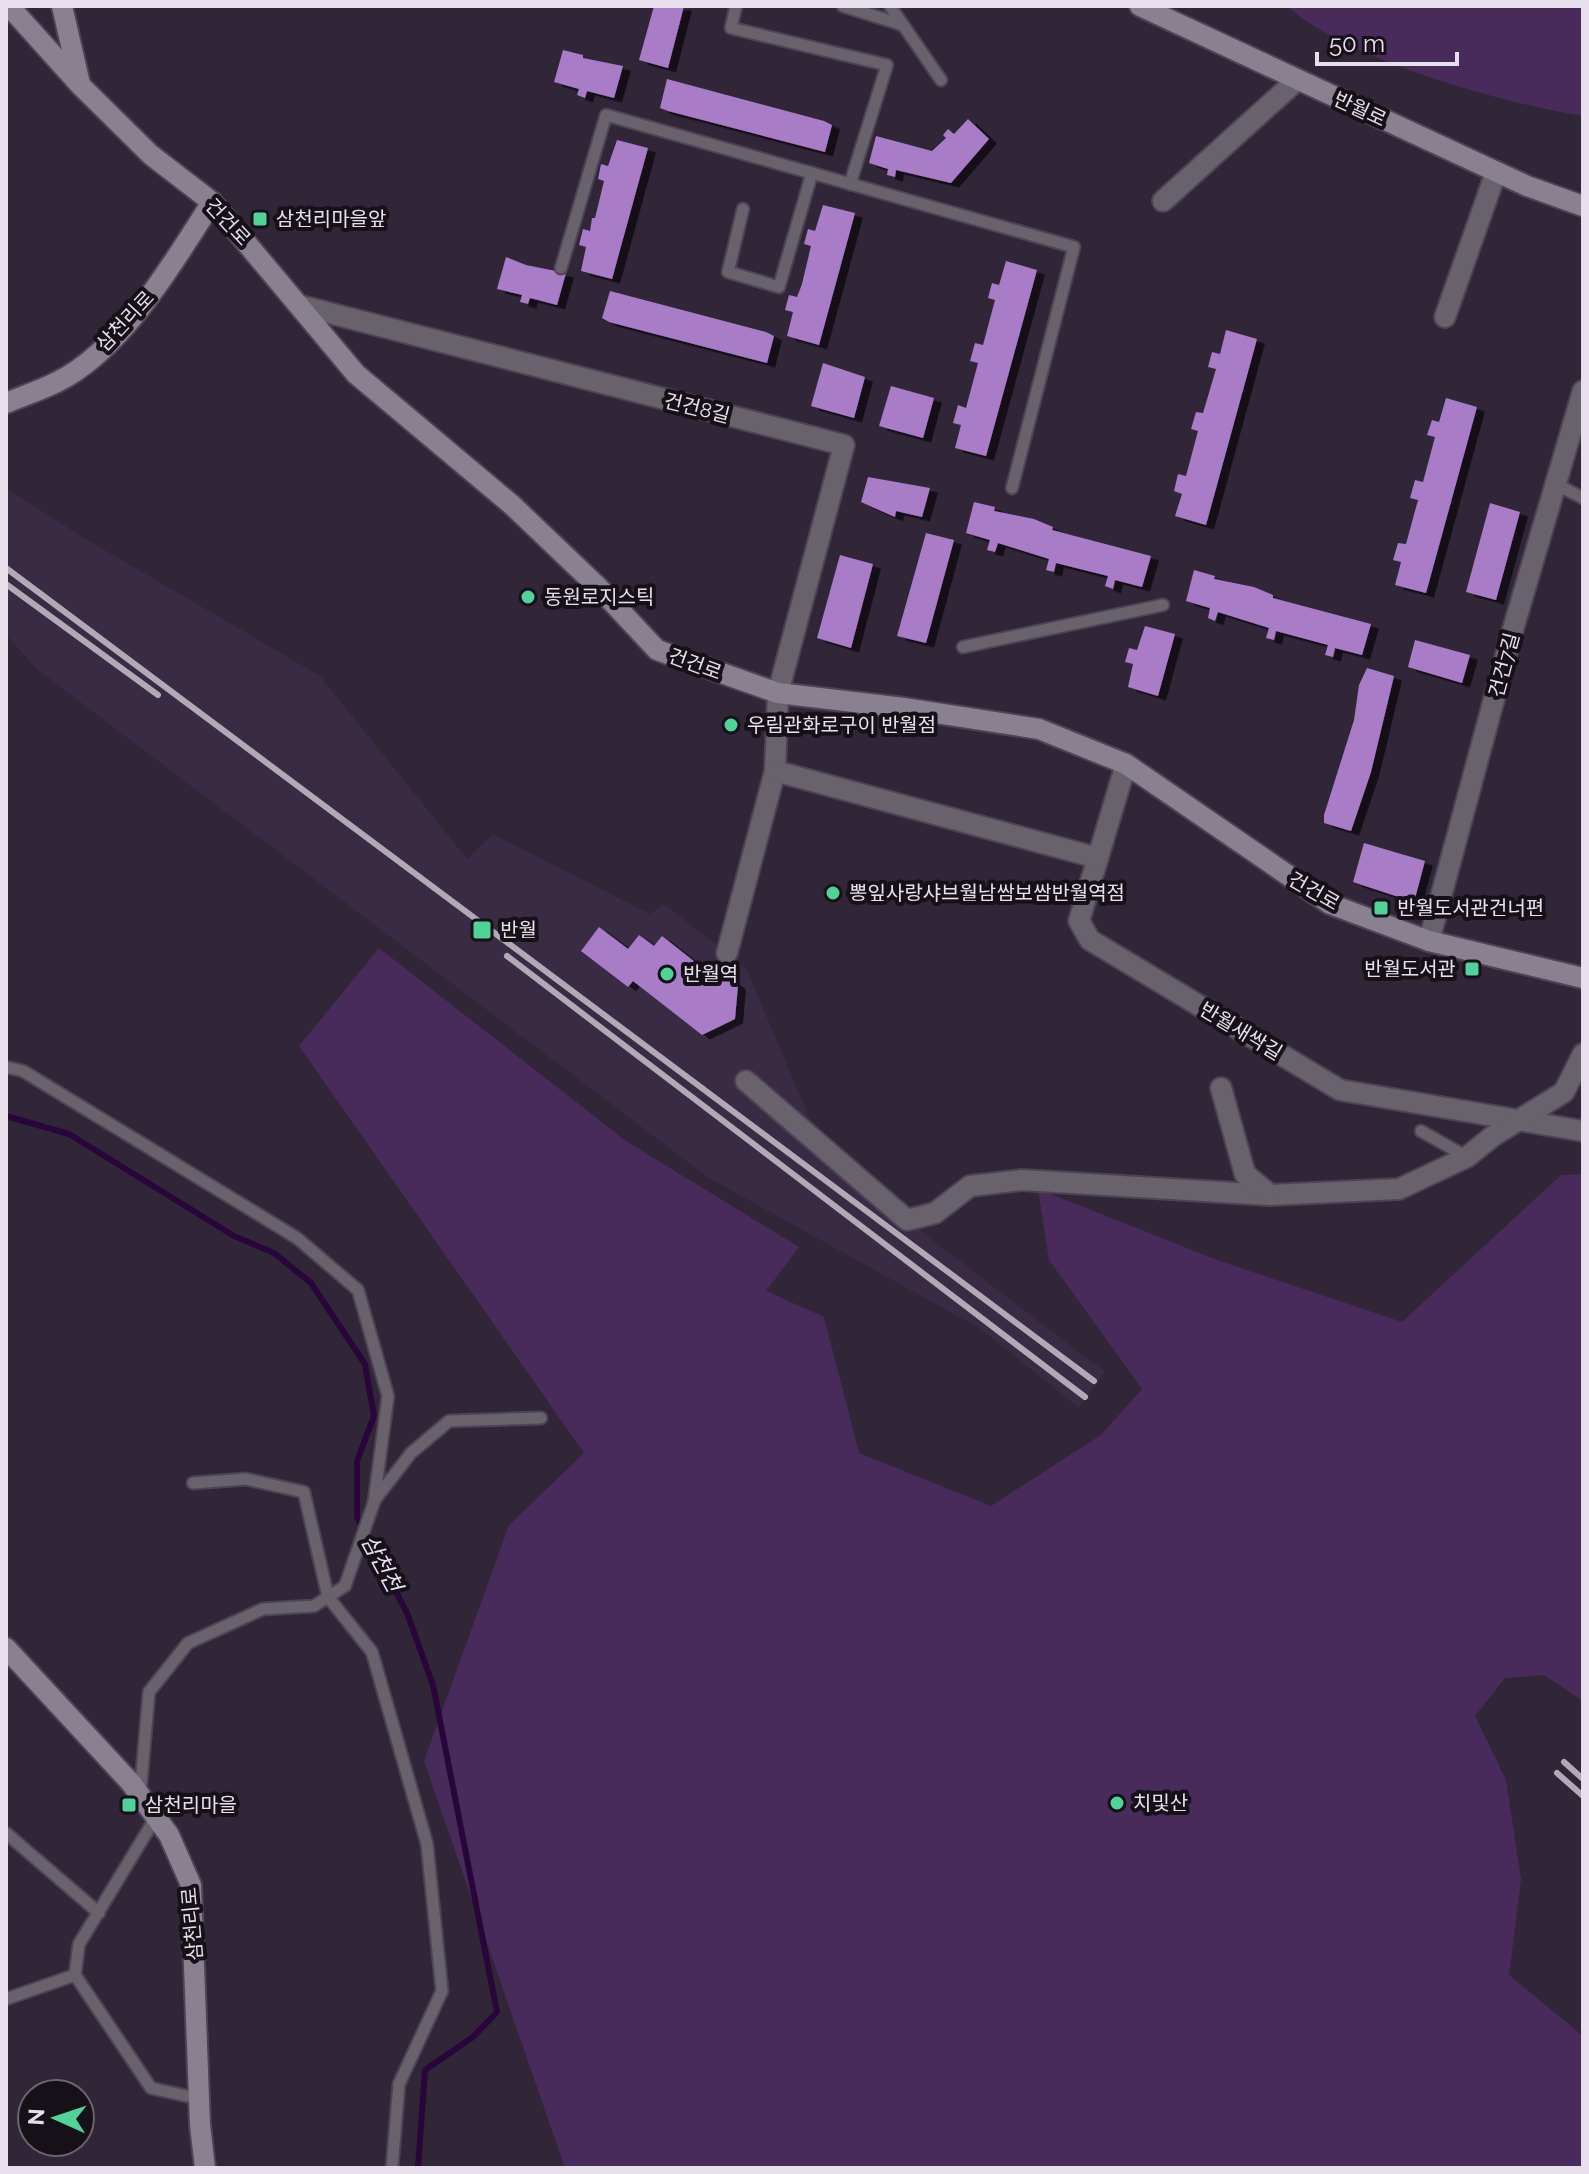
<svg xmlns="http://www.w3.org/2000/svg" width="1589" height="2174" font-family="Raleway,'Noto Sans KR',sans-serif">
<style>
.built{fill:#3a2b44}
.green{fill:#482b5b}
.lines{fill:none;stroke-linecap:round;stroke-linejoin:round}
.stream{stroke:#29063a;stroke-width:6}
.building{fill:#a97bc7;filter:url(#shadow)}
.lane-casing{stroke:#4e4355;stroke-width:15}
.street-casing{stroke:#4e4355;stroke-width:24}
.secondary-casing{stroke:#4e4355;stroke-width:24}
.lane{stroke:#67626c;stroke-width:11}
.street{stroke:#67626c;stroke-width:20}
.secondary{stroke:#8a8190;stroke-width:20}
.rail{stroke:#b2a9b7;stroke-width:6}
.poi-dot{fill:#4fd399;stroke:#161119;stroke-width:3}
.labels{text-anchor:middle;stroke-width:8;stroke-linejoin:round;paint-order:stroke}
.street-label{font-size:20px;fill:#e7e0ec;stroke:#161119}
.poi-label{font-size:20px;fill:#e7e0ec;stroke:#161119;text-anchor:start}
.water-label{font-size:22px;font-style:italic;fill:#e9def2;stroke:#161119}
</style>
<defs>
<filter id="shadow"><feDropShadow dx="8" dy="4.5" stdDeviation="0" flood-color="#0009"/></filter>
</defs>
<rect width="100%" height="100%" fill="#312538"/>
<!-- built -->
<polygon class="built" points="6,488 79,535 320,676 467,859 493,834 650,914 664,904 746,968 810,1119 927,1236 1105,1372 1079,1408 981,1329 709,1178 38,670 6,635"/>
<!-- green -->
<g class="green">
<path d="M1287 6H1583V116C1502 103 1347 60 1287 6Z"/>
<polygon points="379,948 626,1141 799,1247 766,1291 824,1317 859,1453 991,1506 1101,1435 1142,1389 1049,1260 1038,1189 1220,1261 1402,1322 1561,1175 1583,1174 1583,1701 1544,1675 1505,1678 1475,1716 1506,1780 1521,1879 1509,1975 1583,2036 1583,2168 565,2168 424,1761 509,1525 584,1453 299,1046"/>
</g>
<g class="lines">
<!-- stream -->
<polyline class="stream" points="6,1116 69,1134 234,1236 274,1253 311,1283 365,1364 374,1416 357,1461 357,1517 407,1613 433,1685 497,2012 473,2037 425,2070 418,2168"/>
</g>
<!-- building -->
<g class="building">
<polygon points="654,6 684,6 668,68 639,60"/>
<polygon points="563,50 583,55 583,58 623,66 614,98 587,91 585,98 577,95 579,89 554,82"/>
<polygon points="667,79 824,121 832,125 825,152 668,111 660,108"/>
<polygon points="968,119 989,139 951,183 896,170 895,177 887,175 888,169 869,163 876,136 932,151 946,138 943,135 948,129 954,134"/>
<polygon points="617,140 648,148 612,279 581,271 586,247 579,245 583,229 590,231 592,218 595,218 604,181 598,179 601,164 608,166"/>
<polygon points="823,205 855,213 819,345 787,336 793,312 785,310 789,295 797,297 802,284 811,246 804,244 808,229 815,231"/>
<polygon points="506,257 526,265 566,273 557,305 530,298 528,304 520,302 522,295 497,289"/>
<polygon points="1006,261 1037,270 986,456 955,448 961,425 953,423 958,405 966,408 978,363 970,361 975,343 983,345 995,300 988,298 992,283 999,285"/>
<polygon points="610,291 766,332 774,336 767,363 609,322 602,318"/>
<polygon points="1226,330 1257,339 1206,525 1175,516 1182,494 1174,491 1178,474 1186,476 1198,431 1191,429 1196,412 1203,413 1216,369 1208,367 1212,352 1220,354"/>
<polygon points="823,363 865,377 854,418 811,406"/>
<polygon points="891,386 934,398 923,438 879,426"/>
<polygon points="1446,398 1477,407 1426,593 1395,585 1401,562 1393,560 1398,543 1406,544 1418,500 1410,498 1415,480 1423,482 1435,437 1427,435 1432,420 1439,422"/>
<polygon points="868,477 930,488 922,517 896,511 895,517 861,502"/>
<polygon points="974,502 995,507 994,511 1034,519 1053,527 1052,530 1151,556 1142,587 1115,580 1113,589 1105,586 1108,576 1056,563 1054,572 1046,570 1049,559 998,543 995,552 987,550 990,540 966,533"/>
<polygon points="1490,503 1520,512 1496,600 1466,592"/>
<polygon points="926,533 954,540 926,643 897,636"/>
<polygon points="840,555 873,564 851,648 817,638"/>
<polygon points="1194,570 1215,576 1214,579 1254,587 1273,595 1273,598 1371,624 1362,655 1335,648 1333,657 1325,655 1328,645 1276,631 1274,640 1266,638 1269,628 1218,612 1215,621 1208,618 1210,608 1186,601"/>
<polygon points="1145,626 1175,634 1158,696 1128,687 1133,664 1125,662 1129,648 1137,650"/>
<polygon points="1415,640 1470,655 1462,683 1408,667"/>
<polygon points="1367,668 1394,676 1371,772 1351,831 1324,823 1324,815 1354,720 1359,685"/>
<polygon points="1364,843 1425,861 1414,902 1353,882"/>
<polygon points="599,927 628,949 639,935 654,946 662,936 700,966 711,964 738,985 735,1019 702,1035 633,981 628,987 581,951"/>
</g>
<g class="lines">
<!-- lane casing -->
<g class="lane-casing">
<g id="lane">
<polyline points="736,6 731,28 887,65 850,184"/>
<polyline points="843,6 903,25"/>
<polyline points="890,6 941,80"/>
<polyline points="743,209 728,272 779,287 812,173"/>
<polyline points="561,268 606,115 1074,247 1012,488"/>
<polyline points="1557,485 1583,498"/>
<polyline points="963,647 1163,605"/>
<polyline points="6,1067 23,1071 297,1238 358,1290 388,1396 374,1502 345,1586 314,1606 263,1609 188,1643 149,1692 140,1795"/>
<polyline points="1421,1131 1467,1157"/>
<polyline points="193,1483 246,1479 304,1492 328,1597 372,1652 427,1844 442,1991 399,2084 392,2168"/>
<polyline points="374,1501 411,1453 449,1421 541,1418"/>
<polyline points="6,1833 99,1913"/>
<polyline points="75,1975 151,2088 200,2099"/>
<polyline points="6,1999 75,1975 79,1944 156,1817"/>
</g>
</g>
<!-- street casing -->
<g class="street-casing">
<g id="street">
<polyline points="1163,201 1297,80"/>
<polyline points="302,306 844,445 778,693 775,771 727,953"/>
<polyline points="1445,317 1496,172"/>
<polyline points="1126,764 1079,921 1090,940 1340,1090 1583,1131"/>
<polyline points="775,771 1098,858"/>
<polyline points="1429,941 1511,636 1583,391"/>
<polyline points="746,1081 907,1220 935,1213 970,1186 1022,1180 1270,1195 1399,1189 1467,1157 1493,1136 1564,1092 1583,1054"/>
<polyline points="1221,1088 1245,1174 1270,1195"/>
</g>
</g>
<!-- secondary casing -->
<g class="secondary-casing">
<g id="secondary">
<polyline points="9,6 81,86 151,155 212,202 356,374 512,505 598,587 657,650 778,693 904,708 1039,729 1126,764 1330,904 1429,941 1583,978"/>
<polyline points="62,6 80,84"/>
<polyline points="1140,6 1527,186 1583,206"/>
<path d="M6 403C23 396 41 390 57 382 122 350 174 262 212 202"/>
<polyline points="6,1648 131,1783 169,1835 191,1885 200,2125 205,2168"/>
</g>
</g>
<!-- lane -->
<use href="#lane" class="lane"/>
<!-- street -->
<use href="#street" class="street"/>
<!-- secondary -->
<use href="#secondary" class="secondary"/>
<!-- rail -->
<g class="rail">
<polyline points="6,568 1094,1381"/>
<polyline points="6,584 158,695"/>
<polyline points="507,956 1085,1397"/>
<polyline points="1564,1762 1583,1779"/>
<polyline points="1557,1773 1583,1796"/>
</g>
</g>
<!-- markers -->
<g class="poi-dot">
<rect x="252" y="211" width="16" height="16" rx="4"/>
<circle cx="528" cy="597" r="8"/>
<circle cx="731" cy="725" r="8"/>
<circle cx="833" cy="893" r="8"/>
<rect x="1373" y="900" width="16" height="16" rx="4"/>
<rect x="472" y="920" width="20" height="20" rx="4"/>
<rect x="1464" y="961" width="16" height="16" rx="4"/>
<circle cx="667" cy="974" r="8"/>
<circle cx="1117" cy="1803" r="8"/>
<rect x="121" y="1797" width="16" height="16" rx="4"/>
</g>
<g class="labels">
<!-- street labels -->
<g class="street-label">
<text transform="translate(1360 109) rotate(25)" y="7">반월로</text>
<text transform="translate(228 222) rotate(47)" y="7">건건로</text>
<text transform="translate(125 321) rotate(-47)" y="7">삼천리로</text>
<text transform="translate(697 408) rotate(14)" y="7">건건8길</text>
<text transform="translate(695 664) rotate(20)" y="7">건건로</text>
<text transform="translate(1504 665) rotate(-75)" y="7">건건7길</text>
<text transform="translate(1314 891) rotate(30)" y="7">건건로</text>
<text transform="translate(1241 1031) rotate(31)" y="7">반월새싹길</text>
<text transform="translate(192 1924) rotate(-95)" y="7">삼천리로</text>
</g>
<!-- poi labels -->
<g class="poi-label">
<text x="276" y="226">삼천리마을앞</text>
<text x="544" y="604">동원로지스틱</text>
<text x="747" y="732">우림관화로구이 반월점</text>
<text x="849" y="900">뽕잎사랑샤브월남쌈보쌈반월역점</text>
<text x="1397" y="915">반월도서관건너편</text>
<text x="500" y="937">반월</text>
<text x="1456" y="976" text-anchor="end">반월도서관</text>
<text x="683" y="981">반월역</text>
<text x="1133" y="1810">치및산</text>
<text x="145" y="1812">삼천리마을</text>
</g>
<!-- water labels -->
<g class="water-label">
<text transform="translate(382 1563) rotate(62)" y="8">삼천천</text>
</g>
</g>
<!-- border -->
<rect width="1589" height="2174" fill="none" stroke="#e7e0ec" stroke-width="16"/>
<!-- north arrow -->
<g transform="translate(56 2118) rotate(273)"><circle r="38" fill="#161119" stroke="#6a646d" stroke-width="2"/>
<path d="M0-6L14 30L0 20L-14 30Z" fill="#4fd399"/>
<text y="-12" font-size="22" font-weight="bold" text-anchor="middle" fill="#e7e0ec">N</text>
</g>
<!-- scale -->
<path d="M1317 52v12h140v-12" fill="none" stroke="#e7e0ec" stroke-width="4"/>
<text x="1329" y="52" font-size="24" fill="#e7e0ec" stroke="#161119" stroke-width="6" paint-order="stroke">50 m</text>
</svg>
